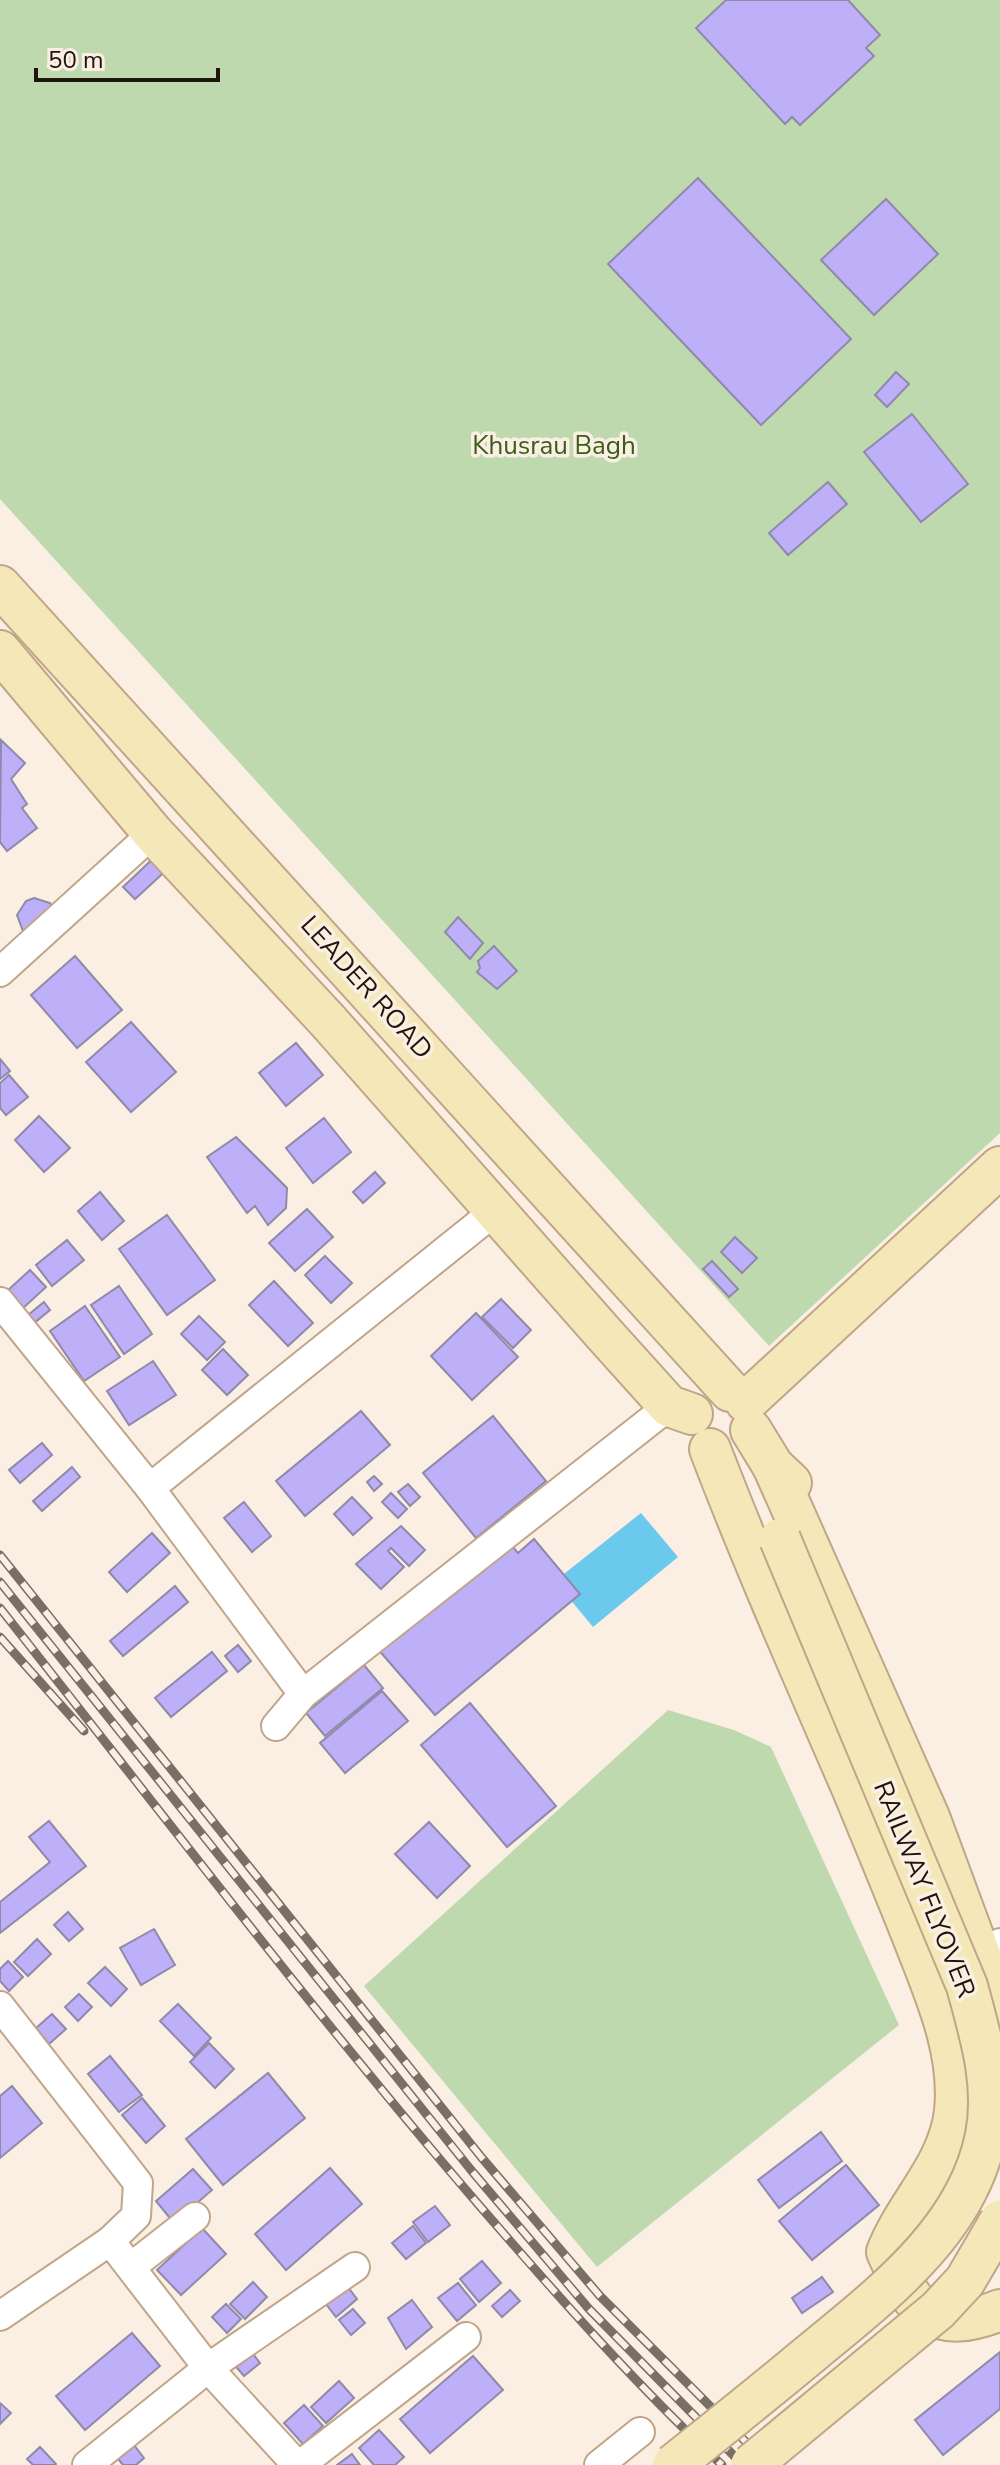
<svg xmlns="http://www.w3.org/2000/svg" width="1000" height="2465" font-family="'Nunito Sans',sans-serif">
<style>
.green{fill:#bfd9af}
.water{fill:#6bc9ee}
.building{fill:#bdaff8;stroke:#8f89aa;stroke-width:2}
.lines{fill:none;stroke-linecap:round;stroke-linejoin:round}
.street-casing{stroke:#c0a589;stroke-width:32}
.secondary-casing{stroke:#c0a589;stroke-width:44}
.street{stroke:#fff;stroke-width:28}
.secondary{stroke:#f4e8b8;stroke-width:40}
.rail-casing{stroke:#796f64;stroke-width:9}
.rail{stroke:#fbefe4;stroke-width:6;stroke-dasharray:18;stroke-linecap:butt}
.secondary-bridge-casing{stroke:#c0a589;stroke-width:44;stroke-linecap:butt}
.secondary-bridge{stroke:#f4e8b8;stroke-width:40}
.labels{text-anchor:middle;stroke-width:7;stroke-linejoin:round;paint-order:stroke}
.park-label{font-size:26px;fill:#395e18;stroke:#fbefe4}
.street-label{font-size:26px;fill:#1f150b;stroke:#fbefe4}
</style>
<rect width="100%" height="100%" fill="#fbefe4"/>
<!-- green -->
<g class="green">
<polygon points="0,0 1000,0 1000,1133 769,1346 0,499"/>
<polygon points="668,1710 734,1730 771,1747 899,2025 597,2267 364,1986"/>
</g>
<!-- water -->
<polygon class="water" points="641,1513 678,1557 593,1627 555,1581"/>
<!-- building -->
<g class="building">
<polygon points="726,0 848,0 880,35 866,48 874,56 800,125 792,117 785,124 696,28"/>
<polygon points="698,178 851,339 761,425 608,264"/>
<polygon points="886,199 938,254 874,315 821,260"/>
<polygon points="896,372 909,384 887,407 875,395"/>
<polygon points="912,414 968,484 921,522 864,452"/>
<polygon points="828,482 847,504 788,555 769,533"/>
<polygon points="1,740 25,763 11,779 27,804 22,808 37,828 7,851 0,842"/>
<polygon points="160,852 172,865 135,899 123,887"/>
<polygon points="34,898 50,903 55,910 31,935 23,931 17,915 26,901"/>
<polygon points="458,917 483,943 470,959 445,932"/>
<polygon points="494,946 517,971 497,989 477,972 480,968 478,961"/>
<polygon points="75,956 122,1010 77,1048 31,995"/>
<polygon points="131,1022 176,1072 131,1112 86,1062"/>
<polygon points="296,1043 323,1075 286,1106 259,1073"/>
<polygon points="0,1059 10,1071 0,1079"/>
<polygon points="9,1075 28,1097 6,1115 0,1108 0,1083"/>
<polygon points="39,1116 70,1148 44,1172 15,1140"/>
<polygon points="324,1118 351,1152 313,1183 286,1148"/>
<polygon points="236,1137 287,1188 286,1208 268,1225 255,1206 247,1213 207,1157"/>
<polygon points="375,1172 385,1183 363,1203 353,1192"/>
<polygon points="100,1192 124,1221 102,1240 78,1211"/>
<polygon points="307,1209 333,1237 295,1271 269,1243"/>
<polygon points="167,1215 215,1280 167,1315 119,1249"/>
<polygon points="735,1237 757,1258 742,1273 721,1252"/>
<polygon points="67,1240 84,1260 52,1286 36,1265"/>
<polygon points="325,1256 352,1283 331,1303 305,1275"/>
<polygon points="712,1261 738,1289 729,1297 703,1269"/>
<polygon points="30,1270 46,1287 22,1309 6,1292"/>
<polygon points="274,1281 313,1323 288,1346 249,1305"/>
<polygon points="119,1286 152,1334 124,1354 91,1305"/>
<polygon points="501,1299 531,1330 513,1348 482,1317"/>
<polygon points="44,1302 50,1310 33,1324 27,1316"/>
<polygon points="85,1306 120,1357 84,1381 50,1331"/>
<polygon points="476,1313 518,1357 472,1400 431,1356"/>
<polygon points="199,1316 225,1342 207,1360 181,1334"/>
<polygon points="223,1349 248,1375 227,1395 202,1370"/>
<polygon points="153,1361 176,1395 129,1425 107,1391"/>
<polygon points="361,1411 390,1445 305,1516 276,1481"/>
<polygon points="493,1416 546,1481 476,1538 423,1473"/>
<polygon points="42,1443 52,1455 20,1483 9,1470"/>
<polygon points="72,1467 80,1477 42,1511 33,1501"/>
<polygon points="374,1476 382,1484 374,1491 367,1482"/>
<polygon points="408,1484 420,1497 410,1506 398,1492"/>
<polygon points="391,1493 407,1509 398,1518 382,1502"/>
<polygon points="352,1497 372,1518 353,1535 334,1514"/>
<polygon points="244,1502 271,1536 252,1552 224,1518"/>
<polygon points="401,1526 425,1550 409,1566 391,1548 388,1551 404,1567 381,1589 356,1564"/>
<polygon points="152,1533 170,1553 127,1592 109,1572"/>
<polygon points="534,1539 580,1594 435,1715 377,1648 507,1540 518,1553"/>
<polygon points="175,1586 188,1602 123,1656 110,1641"/>
<polygon points="238,1645 251,1661 238,1672 225,1656"/>
<polygon points="212,1652 227,1671 171,1717 155,1698"/>
<polygon points="364,1665 383,1688 325,1736 306,1713"/>
<polygon points="382,1691 408,1721 345,1773 320,1743"/>
<polygon points="470,1703 556,1806 507,1847 421,1745"/>
<polygon points="49,1821 86,1866 0,1933 0,1902 50,1862 29,1837"/>
<polygon points="429,1822 470,1866 437,1898 395,1854"/>
<polygon points="68,1912 83,1929 69,1941 54,1925"/>
<polygon points="154,1929 175,1965 141,1985 120,1948"/>
<polygon points="37,1939 51,1954 28,1976 14,1962"/>
<polygon points="8,1961 23,1977 9,1991 0,1981 0,1969"/>
<polygon points="105,1967 127,1989 111,2006 88,1983"/>
<polygon points="79,1994 92,2007 78,2021 65,2007"/>
<polygon points="178,2004 211,2038 194,2056 160,2021"/>
<polygon points="52,2014 66,2029 49,2044 36,2028"/>
<polygon points="209,2043 234,2069 215,2088 190,2062"/>
<polygon points="110,2056 142,2095 119,2112 88,2074"/>
<polygon points="268,2073 305,2118 223,2185 186,2139"/>
<polygon points="12,2086 42,2123 0,2158 0,2096"/>
<polygon points="142,2098 165,2126 146,2143 122,2115"/>
<polygon points="821,2132 842,2161 779,2208 758,2180"/>
<polygon points="846,2165 879,2205 812,2260 779,2221"/>
<polygon points="330,2168 362,2204 286,2270 255,2234"/>
<polygon points="193,2169 212,2190 174,2223 156,2201"/>
<polygon points="435,2206 450,2225 428,2242 413,2222"/>
<polygon points="413,2226 426,2243 406,2259 392,2243"/>
<polygon points="202,2228 226,2254 181,2295 157,2270"/>
<polygon points="482,2261 501,2283 479,2302 460,2279"/>
<polygon points="822,2277 833,2292 802,2313 792,2298"/>
<polygon points="341,2278 357,2299 336,2317 319,2295"/>
<polygon points="253,2282 267,2297 245,2319 230,2304"/>
<polygon points="458,2283 476,2305 457,2321 438,2298"/>
<polygon points="510,2290 520,2301 502,2317 492,2306"/>
<polygon points="412,2300 432,2327 406,2349 388,2318"/>
<polygon points="226,2304 241,2319 227,2333 212,2317"/>
<polygon points="353,2309 365,2323 351,2335 339,2320"/>
<polygon points="132,2333 160,2366 85,2430 56,2396"/>
<polygon points="250,2350 260,2363 244,2376 232,2362"/>
<polygon points="1000,2352 1000,2409 943,2455 915,2420"/>
<polygon points="473,2356 503,2390 430,2453 400,2419"/>
<polygon points="339,2381 354,2398 326,2423 311,2407"/>
<polygon points="0,2403 11,2413 0,2424"/>
<polygon points="304,2405 323,2426 303,2444 284,2423"/>
<polygon points="379,2430 404,2457 395,2465 374,2465 359,2448"/>
<polygon points="131,2441 144,2458 136,2465 123,2465 114,2454"/>
<polygon points="40,2447 56,2464 55,2465 33,2465 27,2459"/>
<polygon points="352,2454 360,2465 337,2465"/>
</g>
<g class="lines">
<!-- street casing -->
<g class="street-casing">
<g id="street">
<polyline points="0,972 153,833"/>
<polyline points="0,1302 150,1488 303,1694"/>
<polyline points="150,1488 495,1211"/>
<polyline points="276,1726 303,1694 669,1406"/>
<polyline points="998,1944 1000,1943"/>
<polyline points="0,2006 138,2183 136,2216 110,2241 0,2316"/>
<polyline points="110,2241 208,2368 297,2465"/>
<polyline points="131,2267 195,2217"/>
<polyline points="87,2465 208,2368 355,2267"/>
<polyline points="300,2465 466,2337"/>
<polyline points="599,2465 640,2432"/>
</g>
</g>
<!-- secondary casing -->
<g class="secondary-casing">
<g id="secondary">
<polyline points="0,586 730,1391"/>
<polyline points="0,651 153,833 328,1021 605,1335 669,1406 692,1414"/>
<polyline points="746,1402 1000,1167"/>
<polyline points="751,1430 773,1466 791,1483"/>
<path d="M710 1449C754 1564 804 1677 853 1790 874 1841 895 1891 915 1942 936 1996 961 2052 955 2111 949 2166 906 2203 887 2252 913 2311 935 2337 1000 2310"/>
<polyline points="773,1466 929,1817 1000,2009"/>
</g>
</g>
<!-- street -->
<use href="#street" class="street"/>
<!-- secondary -->
<use href="#secondary" class="secondary"/>
<!-- rail casing -->
<g class="rail-casing">
<g id="rail">
<polyline points="0,1555 482,2158 600,2296 769,2465"/>
<polyline points="0,1582 471,2170 589,2309 743,2465"/>
<path d="M0 1608C158 1808 312 2011 478 2204 556 2294 635 2384 722 2465"/>
<polyline points="0,1637 84,1731"/>
</g>
</g>
<!-- rail -->
<use href="#rail" class="rail"/>
<!-- secondary-bridge casing -->
<g class="secondary-bridge-casing">
<g id="secondary-bridge">
<path d="M673 2465C721 2427 768 2389 815 2350 884 2293 968 2229 986 2135 996 2085 980 2034 967 1986L780 1539"/>
<polyline points="751,2465 938,2310 965,2281 1000,2221"/>
</g>
</g>
<!-- secondary-bridge -->
<use href="#secondary-bridge" class="secondary-bridge"/>
</g>
<g class="labels">
<!-- park labels -->
<g class="park-label">
<text x="554" y="454">Khusrau Bagh</text>
</g>
<!-- street labels -->
<g class="street-label">
<text transform="translate(367 987) rotate(48)" y="9">LEADER ROAD</text>
<text transform="translate(925 1889) rotate(68)" y="9">RAILWAY FLYOVER</text>
</g>
</g>
<!-- scale -->
<path d="M36 68v12h182v-12" fill="none" stroke="#1f150b" stroke-width="4"/>
<text x="48" y="68" font-size="24" fill="#1f150b" stroke="#fbefe4" stroke-width="6" paint-order="stroke">50 m</text>
</svg>
